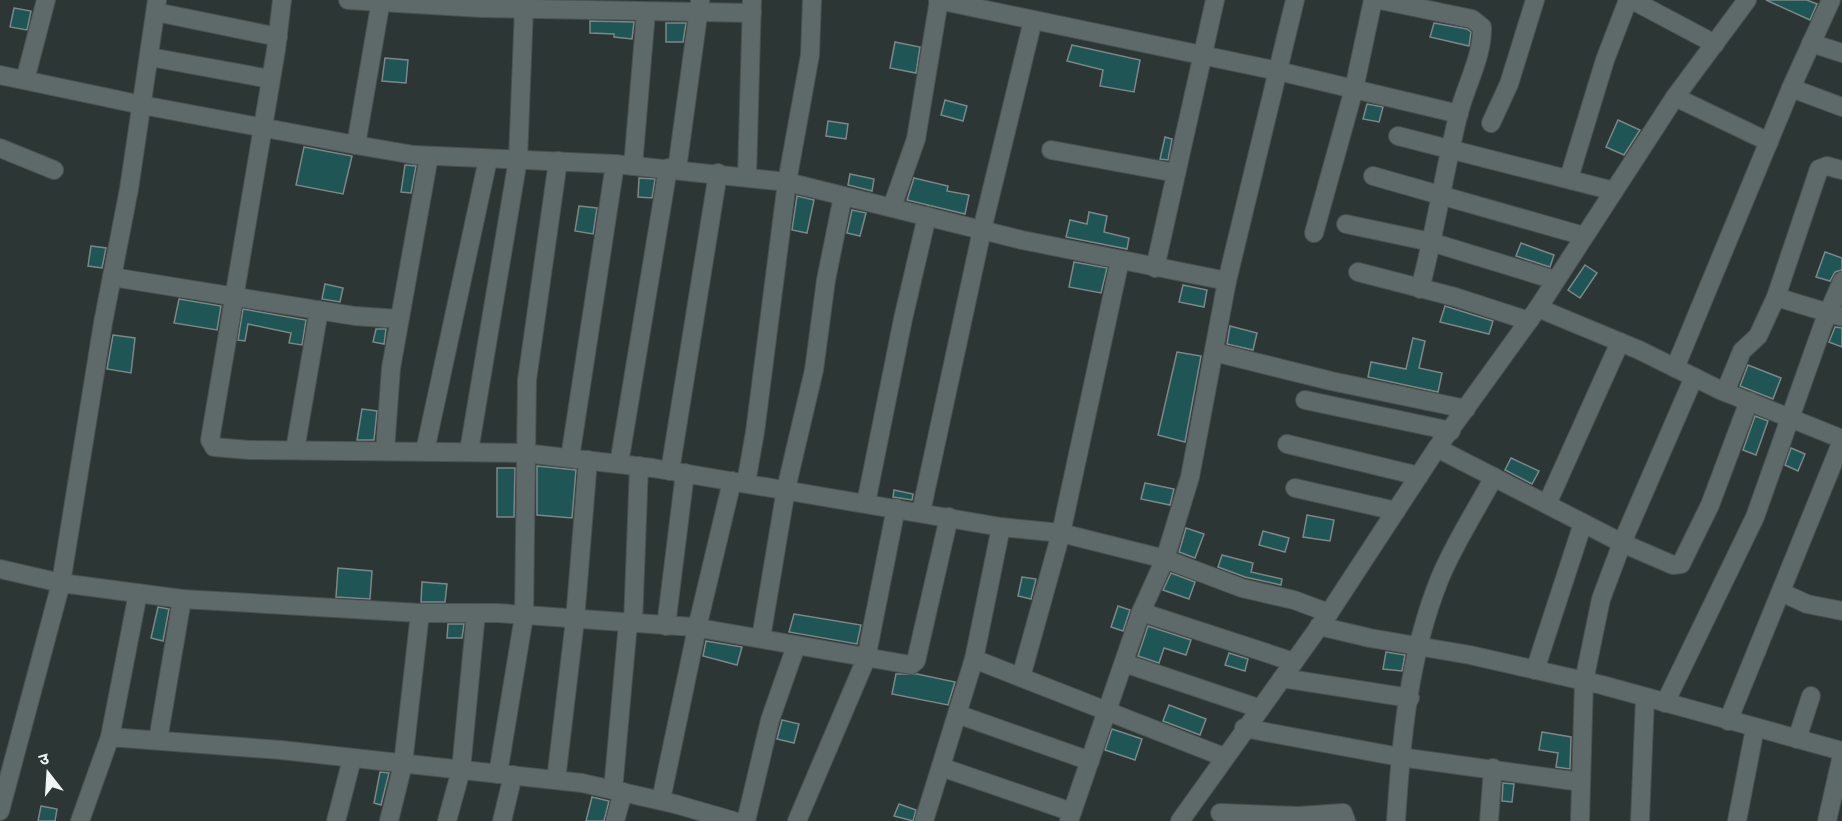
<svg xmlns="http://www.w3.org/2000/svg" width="1842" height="821" font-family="'Open Sans','Noto Sans Devanagari',sans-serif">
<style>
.building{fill:#1f5655;stroke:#7c8787;stroke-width:1.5}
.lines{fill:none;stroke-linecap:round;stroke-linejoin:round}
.minor-casing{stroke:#495151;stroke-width:20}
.minor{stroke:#5e6969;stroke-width:18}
</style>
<rect width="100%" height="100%" fill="#2c3635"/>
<!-- building -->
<g class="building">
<polygon points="1766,0 1807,0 1817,4 1810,20"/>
<polygon points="14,8 31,11 27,30 10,27"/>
<polygon points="590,21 634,22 632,39 614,37 614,34 590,33"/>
<polygon points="666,23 686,23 683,42 666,42"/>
<polygon points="1434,23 1467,29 1471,32 1469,46 1430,37"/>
<polygon points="895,42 920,47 916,73 890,68"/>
<polygon points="1072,45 1140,60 1134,92 1100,86 1103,70 1067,61"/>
<polygon points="385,58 408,60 406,83 382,81"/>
<polygon points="945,100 967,106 963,121 941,115"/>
<polygon points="1367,104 1383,107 1379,122 1363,119"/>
<polygon points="1618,120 1640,130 1624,155 1606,147"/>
<polygon points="828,121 848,124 846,139 826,136"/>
<polygon points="1165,137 1172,139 1168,160 1160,159"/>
<polygon points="304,147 352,156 343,194 296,185"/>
<polygon points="405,165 416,166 411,193 401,192"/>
<polygon points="850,174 874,179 872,191 848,185"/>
<polygon points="639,178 655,179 652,198 638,197"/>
<polygon points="914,178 948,186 947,191 969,195 965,214 907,200"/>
<polygon points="797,196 814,200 807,233 792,230"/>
<polygon points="579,206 597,208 593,234 575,231"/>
<polygon points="852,210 866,213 860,236 847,233"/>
<polygon points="1089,212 1107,216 1104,232 1129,238 1127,249 1066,237 1070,220 1087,224"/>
<polygon points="1521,243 1554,255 1550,267 1516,256"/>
<polygon points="91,246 106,248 102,268 88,266"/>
<polygon points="1825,252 1842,258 1842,270 1835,272 1830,281 1816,277"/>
<polygon points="1074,262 1107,268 1101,293 1069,287"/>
<polygon points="1585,265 1597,273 1580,298 1568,290"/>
<polygon points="325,284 343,288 340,302 322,299"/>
<polygon points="1183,285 1207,290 1204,307 1179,302"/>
<polygon points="179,299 221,306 217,330 174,323"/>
<polygon points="1445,306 1493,321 1489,334 1440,322"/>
<polygon points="243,309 306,320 302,345 289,343 291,333 248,324 245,341 238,340"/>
<polygon points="1230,326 1257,333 1253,350 1227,344"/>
<polygon points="1835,327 1842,328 1842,347 1829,342"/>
<polygon points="376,329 386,329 384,344 373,342"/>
<polygon points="113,335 135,338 131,373 107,369"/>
<polygon points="1413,338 1425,341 1419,368 1442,373 1438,392 1368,377 1371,362 1406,369"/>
<polygon points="1177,352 1201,356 1185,442 1158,435"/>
<polygon points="1748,365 1781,378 1773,399 1740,386"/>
<polygon points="362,409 377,411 374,440 357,440"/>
<polygon points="1755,416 1768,421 1756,455 1743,450"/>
<polygon points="1791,448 1805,454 1798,471 1785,465"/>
<polygon points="1511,458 1539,471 1532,484 1505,470"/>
<polygon points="537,466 576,470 572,518 537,515"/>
<polygon points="497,468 515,468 514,517 497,517"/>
<polygon points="1145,483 1174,489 1170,505 1141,499"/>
<polygon points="894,490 913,494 912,500 893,497"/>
<polygon points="1307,515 1334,520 1330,541 1303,537"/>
<polygon points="1186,528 1204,534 1195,558 1179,552"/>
<polygon points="1263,531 1289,538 1285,552 1259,545"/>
<polygon points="1222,555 1253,563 1251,572 1282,579 1281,585 1245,577 1218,567"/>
<polygon points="338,568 372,571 370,599 336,597"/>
<polygon points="1171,573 1195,582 1189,599 1163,590"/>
<polygon points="1022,577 1036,579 1031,599 1018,596"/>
<polygon points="422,582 447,584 445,602 421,602"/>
<polygon points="1118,606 1130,610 1123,631 1111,627"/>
<polygon points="158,607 169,609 163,641 151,638"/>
<polygon points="794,614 861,625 857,644 789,632"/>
<polygon points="448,624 464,624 462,638 447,638"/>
<polygon points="1148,626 1191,640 1186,655 1164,648 1159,663 1138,656"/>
<polygon points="706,641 742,647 737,665 703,656"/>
<polygon points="1386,652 1405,655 1402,671 1383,669"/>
<polygon points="1229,653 1248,659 1245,671 1225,665"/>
<polygon points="896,674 917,674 955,682 948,705 892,694"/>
<polygon points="1169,705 1206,719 1200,735 1163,721"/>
<polygon points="782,720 799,724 794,743 777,739"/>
<polygon points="1112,729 1142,739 1135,760 1105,750"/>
<polygon points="1542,732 1571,737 1570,769 1556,767 1558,753 1539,750"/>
<polygon points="380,772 389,773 381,805 374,803"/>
<polygon points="1503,783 1514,784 1512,802 1502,801"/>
<polygon points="592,797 609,801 604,821 586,821"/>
<polygon points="899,804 916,810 913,821 894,816"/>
<polygon points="41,806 57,809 55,821 38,821"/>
</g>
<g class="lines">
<!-- minor casing -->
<g class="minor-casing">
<g id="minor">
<polyline points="282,0 276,50 210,440 214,447 249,450 524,453 653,468 1001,527 1061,533 1165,559 1242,588 1294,600 1329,613"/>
<polyline points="348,0 481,8 752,13"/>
<polyline points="381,0 356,145 414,155 615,164 787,182 1022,240 1227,281"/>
<polyline points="938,0 1278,71 1459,114"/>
<path d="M1380 0 1472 19 1482 27C1483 56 1465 87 1458 116 1444 173 1435 232 1420 289"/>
<polyline points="1632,0 1715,44"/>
<polyline points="156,12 278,37"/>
<polyline points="1811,43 1842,53"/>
<polyline points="150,57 270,79"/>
<polyline points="0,75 142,105 356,145"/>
<polyline points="25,80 46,0"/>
<polyline points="1791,88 1842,107"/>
<polyline points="1675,97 1769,142"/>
<polyline points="1491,123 1509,84 1535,0"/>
<polyline points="1398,136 1614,191"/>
<polyline points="0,148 54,170"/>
<polyline points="1051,150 1176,173"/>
<polyline points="633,166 646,12"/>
<polyline points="677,169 700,1"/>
<polyline points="1373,176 1584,236"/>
<polyline points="747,177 752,0"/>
<polyline points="1569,178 1605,60 1628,0"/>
<polyline points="892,207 916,139 939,0"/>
<polyline points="1346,224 1431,242 1555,280"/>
<polyline points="1314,233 1354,89 1373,0"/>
<polyline points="1155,268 1215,0"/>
<polyline points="1358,272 1455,297 1529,321"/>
<polyline points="112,277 355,316 399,319"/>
<polyline points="1776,297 1842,317"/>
<polyline points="1538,308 1639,350 1720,390 1842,439"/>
<polyline points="1214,352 1331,381 1466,409"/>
<polyline points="1675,368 1791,88 1831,0"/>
<polyline points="1725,392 1742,351 1758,336 1776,297 1819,169 1827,166 1842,170"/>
<polyline points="1305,400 1451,431"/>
<polyline points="1287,444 1419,476"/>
<polyline points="1437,448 1622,543 1694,377"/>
<polyline points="295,450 319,310"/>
<polyline points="385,450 391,368 429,156"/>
<polyline points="425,451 488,159"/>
<polyline points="469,451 518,159 524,8"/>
<polyline points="570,458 615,164"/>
<polyline points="619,464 668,168"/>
<polyline points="670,471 718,173"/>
<polyline points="746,483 755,432 787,182 810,55 812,0"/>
<polyline points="1295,488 1396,511"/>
<polyline points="866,503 903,319 927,216"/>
<polyline points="1547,504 1620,342"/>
<polyline points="921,512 982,230 1033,20"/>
<polyline points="0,569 61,583 103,323 129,189 157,0"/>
<polyline points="1781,592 1807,604 1842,611"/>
<polyline points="1141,612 1294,662"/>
<polyline points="633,624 639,466"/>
<polyline points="666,626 685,473"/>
<polyline points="1319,626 1370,638 1470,655 1602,685 1842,751"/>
<polyline points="761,638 786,489 814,370 826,280 843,196"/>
<polyline points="974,659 1224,757"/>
<polyline points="1124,663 1258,708"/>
<polyline points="1535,670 1583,523"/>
<polyline points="1021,677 1061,533 1120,260"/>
<polyline points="1282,678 1410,698"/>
<polyline points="1665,703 1755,517 1823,325 1842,281"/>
<polyline points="957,714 1090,761"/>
<polyline points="1728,721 1842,441"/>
<polyline points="1244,728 1400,757 1581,782"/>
<polyline points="110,737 138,593"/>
<polyline points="1797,739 1811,696"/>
<polyline points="158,740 182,599"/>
<polyline points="941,767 1072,812"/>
<polyline points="498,774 524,616 527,380 558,161"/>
<polyline points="556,780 575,620 588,460"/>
<polyline points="613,790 628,623"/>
<polyline points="661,800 697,628 732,481"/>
<polyline points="0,811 61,583 182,599 420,613 498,613 693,627 911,665 916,661 949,517"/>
<polyline points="1220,813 1299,816 1343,813 1346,821"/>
<polyline points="80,821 110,737 281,750 582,783 675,804 734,821"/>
<polyline points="336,821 352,759"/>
<polyline points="389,821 403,764 420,613"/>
<polyline points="447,821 461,770 476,613"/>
<polyline points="502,821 513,775"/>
<polyline points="615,821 623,792"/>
<polyline points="746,821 770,720 796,646"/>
<polyline points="797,821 866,659 896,508"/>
<polyline points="924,821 974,659 1001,527"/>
<polyline points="1069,821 1141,612 1165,559 1190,477 1227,281 1295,0"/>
<polyline points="1180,821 1329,613 1437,448 1538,308 1675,97 1747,0"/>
<path d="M1396 821C1401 740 1409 654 1440 578 1454 544 1476 510 1494 477"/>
<polyline points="1489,821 1493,768"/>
<polyline points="1580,821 1584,681 1601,599 1622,543 1673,565 1681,564 1710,505 1749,401"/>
<polyline points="1640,821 1645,698"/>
<polyline points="1737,821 1755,728"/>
<polyline points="1827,821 1842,755"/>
</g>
</g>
<!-- minor -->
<use href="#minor" class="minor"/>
</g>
<!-- north arrow -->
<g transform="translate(48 773) rotate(343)" stroke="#2c3635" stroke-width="4.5" paint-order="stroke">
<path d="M0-4.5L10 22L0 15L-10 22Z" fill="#eff5f5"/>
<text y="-9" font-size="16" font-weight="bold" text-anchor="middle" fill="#eff5f5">उ</text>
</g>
</svg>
